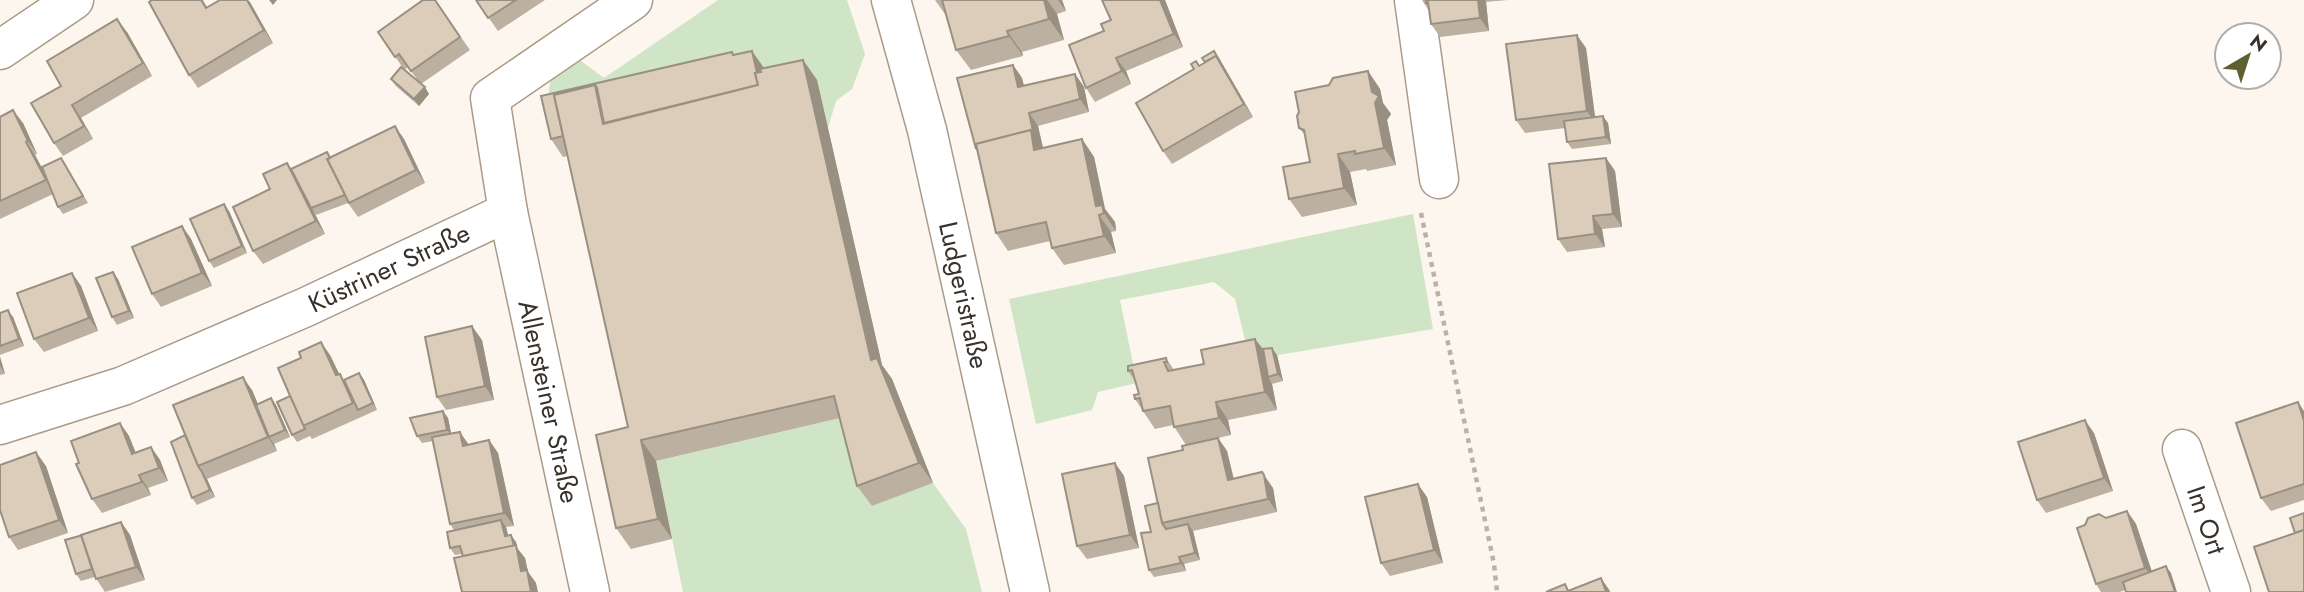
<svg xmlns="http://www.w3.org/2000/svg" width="2304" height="592" font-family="Jost,sans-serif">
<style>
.grass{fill:#d0e5c5}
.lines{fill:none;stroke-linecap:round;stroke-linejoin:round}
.street-casing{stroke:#ab9a8a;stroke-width:41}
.secondary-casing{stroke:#ab9a8a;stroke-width:41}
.path{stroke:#b9b2ac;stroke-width:4.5;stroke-dasharray:5 5;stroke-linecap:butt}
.street{stroke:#fff;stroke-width:38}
.secondary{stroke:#fff;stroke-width:38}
.wall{fill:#bcb0a0;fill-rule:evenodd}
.shaded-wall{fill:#999082}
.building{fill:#dbcdba;stroke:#999082;stroke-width:2}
.labels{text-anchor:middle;stroke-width:5;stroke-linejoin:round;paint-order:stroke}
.street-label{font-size:26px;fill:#39322c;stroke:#fff}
</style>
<rect width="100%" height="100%" fill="#fdf6ef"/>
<!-- grass -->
<g class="grass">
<path d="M718 0H847L865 54 852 89 836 101 828 128 549 99C548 74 557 71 577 58L604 78Z"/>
<polygon points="1413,214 1433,329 1250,360 1235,299 1214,282 1120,300 1137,383 1098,392 1092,410 1036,424 1009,299"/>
<polygon points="848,416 872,506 933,483 966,529 982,592 683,592 656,461"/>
</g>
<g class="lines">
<!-- street casing -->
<g class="street-casing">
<g id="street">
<polyline points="1414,0 1439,179"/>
<polyline points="0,50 74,0"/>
<path id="s1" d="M508 212 590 592"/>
<path id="s2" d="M0 425 123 386 306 307 508 212 490 98 633 0"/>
<path id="s3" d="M2182 449 2231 592"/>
</g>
</g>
<!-- secondary casing -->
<g class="secondary-casing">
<g id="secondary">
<path id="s4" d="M891 0 927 130 1030 592"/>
</g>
</g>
<!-- path -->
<polyline class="path" points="1421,213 1494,564 1497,592"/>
<!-- street -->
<use href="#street" class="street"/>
<!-- secondary -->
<use href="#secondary" class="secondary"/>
</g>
<!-- wall -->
<g class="wall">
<polygon points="152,0 203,0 207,7 220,0 248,0 273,43 198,88 189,75"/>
<path d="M435 0 470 50 421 84 429 94 419 106 396 86 391 79 403 68 378 32ZM408 67 419 82 404 70Z"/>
<polygon points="476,0 545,0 498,31"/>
<polygon points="935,0 1062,0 1066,11 1057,14 1064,40 1022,52 1023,56 971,70 956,50 947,17"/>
<polygon points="1165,0 1183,47 1126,71 1131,84 1095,102 1086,88 1104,31"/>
<polygon points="1422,0 1508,0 1486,2 1489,31 1440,37 1431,24 1429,11"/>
<polygon points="127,32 152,76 81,118 93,139 63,156 54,143 61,86"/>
<polygon points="1586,48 1595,117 1608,123 1611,144 1572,149 1567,142 1565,128 1525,133 1516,120"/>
<polygon points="732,52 734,55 764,68 803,60 817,80 882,365 892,379 933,483 872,506 857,486 840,418 656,461 672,539 631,549 616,528 628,427 568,156 563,157 551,139"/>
<polygon points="1219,58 1253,117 1172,164 1163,151 1194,69 1199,66"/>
<polygon points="1013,65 1022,78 1024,86 1075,74 1084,87 1089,112 1038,126 1043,148 1082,139 1094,157 1105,209 1115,222 1116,231 1111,232 1116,253 1064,265 1052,248 1050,241 1008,251 996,233 976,149"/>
<polygon points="1368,71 1380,89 1383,103 1391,114 1387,120 1396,165 1367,171 1366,169 1350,172 1357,205 1302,217 1289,199 1310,162 1305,135 1299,128 1299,112 1329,85"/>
<polygon points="0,117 23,123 37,154 35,155 43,170 61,158 88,203 63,214 58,207 53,194 0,219"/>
<polygon points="404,139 425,183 358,217 348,203 316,215 314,212 325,234 263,264 253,251 287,163 291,169"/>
<polygon points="1606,158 1615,171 1622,227 1602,229 1605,247 1567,252 1558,239"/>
<polygon points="229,211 247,253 214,268 209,261"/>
<polygon points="182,226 191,239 212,286 161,307 152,294"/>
<polygon points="72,273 81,286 98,331 44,352 34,339"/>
<polygon points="118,279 134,318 117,325 112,317"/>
<polygon points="0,313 13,317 24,346 0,355"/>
<polygon points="1255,339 1263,349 1277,355 1283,381 1272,384 1277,410 1228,420 1231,435 1218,438 1227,451 1234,479 1273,488 1277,512 1193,531 1200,560 1184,564 1186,571 1154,577 1149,570 1151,532 1158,503 1186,445 1173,425 1155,429 1135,399 1139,394 1135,381 1128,371 1166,358 1174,370 1204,364"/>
<polygon points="482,340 494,400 446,410 437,397"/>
<polygon points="330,355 339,374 344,380 359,373 364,380 377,410 312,439 310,436 297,442 292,435 290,396"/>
<polygon points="0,357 5,374 0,375"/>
<polygon points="252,390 258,404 271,398 276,405 290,437 274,444 277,451 207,479 215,497 197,505 192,498 185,435"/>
<polygon points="443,411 448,418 451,434 468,445 489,440 498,453 514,526 506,527 508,535 516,542 517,548 525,558 528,572 536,583 463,556 462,554 455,555 450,548 454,530 450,524 433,441 422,443 417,436"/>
<polygon points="2304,411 2304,500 2271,511 2261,498"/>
<polygon points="120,423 129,436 136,453 151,447 160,460 168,481 148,488 151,495 102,513 92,499 79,463"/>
<polygon points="2094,433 2113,491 2046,513 2037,500"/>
<polygon points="1115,463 1124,476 1139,548 1087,559 1077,546"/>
<polygon points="46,466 68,533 18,550 9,537"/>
<polygon points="1427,497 1443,563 1390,576 1381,563"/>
<polygon points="2127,511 2136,524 2152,572 2171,573 2120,592 2101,592 2096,584 2106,518"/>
<polygon points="121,522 130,535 145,580 105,592 95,577 81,581 76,574"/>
</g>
<!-- shaded-wall -->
<g class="shaded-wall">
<polygon points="247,0 250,2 273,43 264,30"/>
<polygon points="269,0 277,0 273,5"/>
<polygon points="1044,0 1047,0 1057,14 1064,40 1049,19"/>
<polygon points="1058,0 1062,0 1066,11"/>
<polygon points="1160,0 1165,0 1183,47 1174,34"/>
<polygon points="1478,0 1485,0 1486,2 1489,31 1480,18"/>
<polygon points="117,19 127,32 152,76 143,63"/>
<polygon points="1007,31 1022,52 1023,56 1009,36"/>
<polygon points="1577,35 1586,48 1596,124 1587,111"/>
<polygon points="752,51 764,68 760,88"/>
<polygon points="1214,51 1219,58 1253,117 1244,104 1216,56"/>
<polygon points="1116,58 1126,71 1131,84 1122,71"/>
<polygon points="803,60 817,80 882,365 892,379 933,483 919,463 871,360"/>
<polygon points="1013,65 1022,78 1027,100 1018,87"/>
<polygon points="1368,71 1380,89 1383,103 1391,114 1387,120 1396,165 1384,148"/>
<polygon points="1075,74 1084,87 1089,112 1080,99"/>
<polygon points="425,87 429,94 419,106 414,99"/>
<polygon points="72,105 81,118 93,139 84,126"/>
<polygon points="13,110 23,123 37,154 28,141"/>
<polygon points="1029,113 1038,126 1043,148 1034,150"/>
<polygon points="1603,116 1608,123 1611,144 1606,137"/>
<polygon points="395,126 404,139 425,183 416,170"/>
<polygon points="1082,139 1094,157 1105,209 1115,222 1116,231 1104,213 1096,206"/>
<polygon points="26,142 35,155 55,193 46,180"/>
<polygon points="1338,154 1350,172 1357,205 1344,188"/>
<polygon points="1606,158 1615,171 1622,227 1613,214"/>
<polygon points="287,163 296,176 325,234 316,221"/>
<polygon points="224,204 229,211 247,253 242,246"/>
<polygon points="1099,215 1111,232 1116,253 1104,236"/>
<polygon points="1593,216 1602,229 1605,247 1595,234"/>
<polygon points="182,226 191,239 212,286 202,273"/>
<polygon points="113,272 118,279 134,318 129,311"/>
<polygon points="72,273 81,286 98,331 89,318"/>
<polygon points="8,310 13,317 24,346 19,339"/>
<polygon points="472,326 482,340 494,400 485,386"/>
<polygon points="1255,339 1268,356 1268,377 1272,384 1277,410 1265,392"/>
<polygon points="321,342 330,355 346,388 336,375"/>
<polygon points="1272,348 1277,355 1283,381 1278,374"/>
<polygon points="0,357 5,374 0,366"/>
<polygon points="359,373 364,380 377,410 373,403"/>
<polygon points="243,377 252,390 271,436 269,437 274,444 277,451 268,437"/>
<polygon points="271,398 276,405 290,437 285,430"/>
<polygon points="1216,402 1228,420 1231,435 1219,418"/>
<polygon points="2298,402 2304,411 2304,421"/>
<polygon points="443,411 448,418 452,437 447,430"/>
<polygon points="2085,420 2094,433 2113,491 2104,478"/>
<polygon points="120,423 129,436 141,467 132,454"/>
<polygon points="460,432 469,445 463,446"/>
<polygon points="1218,438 1227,451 1237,494 1228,480"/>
<polygon points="489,440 498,453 514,526 504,513"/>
<polygon points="641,440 656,461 672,539 658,519"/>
<polygon points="151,447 160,460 168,481 159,468"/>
<polygon points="36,452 46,466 68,533 59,520"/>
<polygon points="1115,463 1124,476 1139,548 1130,535"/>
<polygon points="202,472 207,479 215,497 210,490"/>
<polygon points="139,475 148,488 151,495 142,482"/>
<polygon points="1264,475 1273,488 1277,512 1268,499"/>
<polygon points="1418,484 1427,497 1443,563 1434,550"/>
<polygon points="2127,511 2136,524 2155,581 2145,568"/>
<polygon points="501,520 506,527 510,543 505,536"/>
<polygon points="121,522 130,535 145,580 136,567"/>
<polygon points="1188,524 1193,531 1200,560 1195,553"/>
<polygon points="511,535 516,542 517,548 525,558 528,572 536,583 538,592 531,592 521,571 515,552"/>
<polygon points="1179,557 1184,564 1186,571 1181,563"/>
<polygon points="2166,566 2171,573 2177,592 2175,592"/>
<polygon points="1601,578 1610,591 1610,592 1606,592"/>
</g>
<!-- building -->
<g class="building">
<polygon points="152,0 201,0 206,8 220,0 247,0 264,30 189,75 149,2"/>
<polygon points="423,0 435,0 460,37 411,71 399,54 395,57 378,32"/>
<polygon points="476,0 516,0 488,18"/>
<polygon points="942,0 1044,0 1049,19 1007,31 1009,36 956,50"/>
<polygon points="1102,0 1160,0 1174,34 1116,58 1122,71 1086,88 1069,45 1104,31 1101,24 1111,20"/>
<polygon points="1426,0 1478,0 1480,18 1431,24 1428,2 1426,3"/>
<polygon points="117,19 143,63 72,105 84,126 54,143 31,103 61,86 47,61"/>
<polygon points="1577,35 1587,111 1516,120 1506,44"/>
<polygon points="752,51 757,73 755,73 758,85 604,123 597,88 595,85 554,95 563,136 551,139 541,96 732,52 733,55"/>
<polygon points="1214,51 1220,62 1216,56 1205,62 1202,58"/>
<polygon points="1216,56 1244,104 1163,151 1136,103 1194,69 1191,64 1196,61 1199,66"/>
<polygon points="803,60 871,360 877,358 919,463 857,486 834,396 641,440 658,519 616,528 596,435 628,427 554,95 595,85 603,124 758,85 755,73 761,72 760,69"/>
<polygon points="1013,65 1018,87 1075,74 1080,99 1029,113 1034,135 1031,130 976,144 976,149 957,78"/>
<polygon points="401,67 425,87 414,99 391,79"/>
<polygon points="1368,71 1372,92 1379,96 1375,103 1384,148 1355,154 1355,151 1338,154 1344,188 1289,199 1283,167 1310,162 1304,130 1299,128 1297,116 1299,112 1295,92 1329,85 1333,78"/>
<polygon points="13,110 28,141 26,142 46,180 0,201 0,117"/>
<polygon points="1603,116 1606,137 1567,142 1564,121"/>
<polygon points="395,126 416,170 349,203 327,159"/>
<polygon points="1031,130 1034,150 1082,139 1096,206 1102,205 1104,213 1099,215 1104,236 1052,248 1046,222 996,233 976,144"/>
<polygon points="327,152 330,158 327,159 345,195 311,208 291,169"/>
<polygon points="61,158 83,196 58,207 42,167"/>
<polygon points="1606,158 1613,214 1593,216 1595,234 1558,239 1549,164"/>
<polygon points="287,163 316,221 253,251 233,207 270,189 263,174"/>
<polygon points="224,204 242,246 209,261 190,219"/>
<polygon points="182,226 202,273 152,294 132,247"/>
<polygon points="113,272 129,311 112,317 96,278"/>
<polygon points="72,273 89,318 34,339 17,293"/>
<polygon points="8,310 19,339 0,346 0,313"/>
<polygon points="472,326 485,386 437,397 425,337"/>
<polygon points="1255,339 1265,392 1216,402 1219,418 1174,427 1170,406 1143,411 1140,398 1135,399 1134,395 1139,394 1132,370 1128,371 1128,366 1166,358 1167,362 1164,362 1168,371 1204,364 1201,350"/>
<polygon points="321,342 336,375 340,374 353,403 303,426 278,368 301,358 299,352"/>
<polygon points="1272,348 1278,374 1268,377 1263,349"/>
<polygon points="359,373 373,403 358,410 344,380"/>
<polygon points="243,377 268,437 198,466 173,405"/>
<polygon points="290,396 305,429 292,435 277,402"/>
<polygon points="271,398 285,430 269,437 256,405"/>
<polygon points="2298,402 2304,421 2304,484 2261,498 2236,423"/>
<polygon points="443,411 447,430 417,436 410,418"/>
<polygon points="2085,420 2104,478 2037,500 2018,442"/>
<polygon points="120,423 132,454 151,447 159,468 139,475 142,482 92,499 76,464 79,463 71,441"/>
<polygon points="460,432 463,446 489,440 504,513 450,524 432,437"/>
<polygon points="185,435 198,466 202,472 210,490 192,498 171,442"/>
<polygon points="1218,438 1228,480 1262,472 1264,475 1268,499 1162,523 1148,458 1183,450 1182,446"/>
<polygon points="36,452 59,520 9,537 0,510 0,465"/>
<polygon points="1115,463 1130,535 1077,546 1062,474"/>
<polygon points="1418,484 1434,550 1381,563 1365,497"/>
<polygon points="1158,503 1162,523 1166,529 1188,524 1195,553 1179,557 1181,563 1149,570 1141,533 1151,532 1145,506"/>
<polygon points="2127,511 2145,568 2096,584 2077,528 2085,525 2088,518 2099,514 2106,518"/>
<polygon points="2304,513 2304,530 2295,533 2290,518"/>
<polygon points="501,520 505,536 511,535 514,546 463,556 460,546 450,548 447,532"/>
<polygon points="121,522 136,567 96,579 81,535"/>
<polygon points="2304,530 2304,592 2269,592 2254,547"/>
<polygon points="81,535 92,569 76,574 65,540 83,535"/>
<polygon points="516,545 521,571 527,570 531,592 462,592 454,558"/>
<polygon points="2166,566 2175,592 2126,592 2123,582"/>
<polygon points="1601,578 1606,592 1546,592 1565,584 1568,591"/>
</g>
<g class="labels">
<!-- street labels -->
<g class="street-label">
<text dy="9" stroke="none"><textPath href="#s2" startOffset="420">Küstriner Straße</textPath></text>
<text dy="9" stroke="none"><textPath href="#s4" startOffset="304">Ludgeristraße</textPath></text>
<text dy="9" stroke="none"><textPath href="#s1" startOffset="194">Allensteiner Straße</textPath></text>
<text dy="9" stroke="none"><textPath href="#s3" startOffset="75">Im Ort</textPath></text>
</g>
</g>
<!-- north arrow -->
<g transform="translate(2248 56) rotate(39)"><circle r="33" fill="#ffffff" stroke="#b0adab" stroke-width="2"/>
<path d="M0-5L12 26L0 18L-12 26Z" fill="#5e602d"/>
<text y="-10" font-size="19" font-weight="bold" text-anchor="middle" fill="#39322c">N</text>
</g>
</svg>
